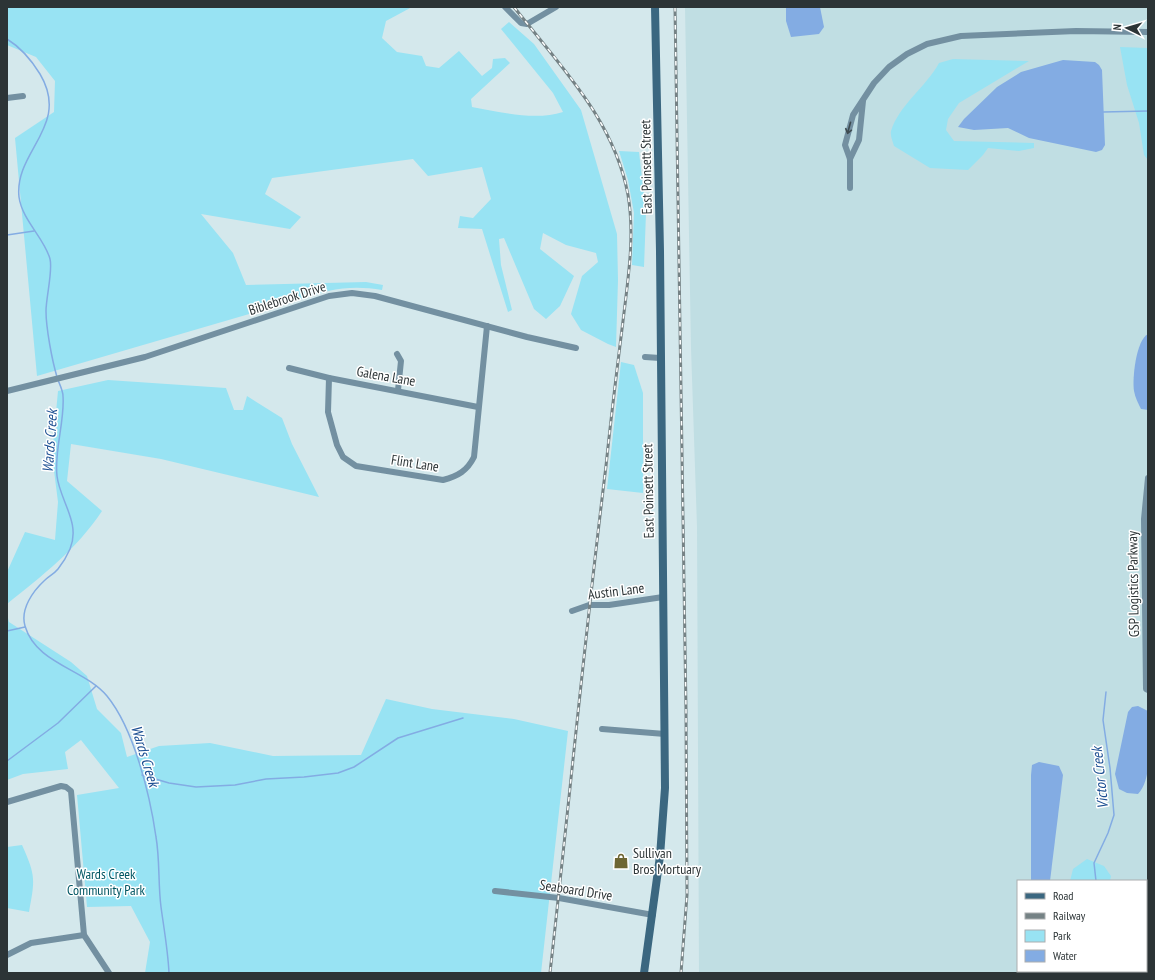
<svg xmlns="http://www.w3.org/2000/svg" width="1155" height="980" font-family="'PT Sans Narrow',sans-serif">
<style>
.built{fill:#c0dee3;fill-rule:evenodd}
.green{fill:#98e3f3}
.water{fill:#83ace3}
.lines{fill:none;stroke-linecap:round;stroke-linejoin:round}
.stream{stroke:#83ace3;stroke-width:1.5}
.street{stroke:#7390a1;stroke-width:6}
.secondary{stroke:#3b6780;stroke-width:8}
.rail-casing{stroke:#758285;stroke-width:3}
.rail{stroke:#fff;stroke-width:1.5;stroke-dasharray:4.5;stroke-linecap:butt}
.oneway{stroke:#3e4b51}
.labels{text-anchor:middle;stroke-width:3;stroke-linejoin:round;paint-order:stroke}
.street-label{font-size:14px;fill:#2c3436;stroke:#fff}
.poi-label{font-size:14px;fill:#2c3436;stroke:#fff;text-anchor:start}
.park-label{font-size:14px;fill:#005663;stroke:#fff}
.water-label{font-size:15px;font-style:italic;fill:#1c4f92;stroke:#fff}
</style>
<rect width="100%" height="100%" fill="#d4e8ec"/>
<!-- built -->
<path class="built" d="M685 7H1148V973H699L697 527 691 348ZM1018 881H1146V971H1018Z"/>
<!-- green -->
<g class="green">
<path d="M7 7H412L386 21 382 38 397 52 422 56 426 66 439 68 459 51 482 76 492 68 493 59 505 58 510 63 471 99 472 107C500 112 535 121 563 112L553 93 501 29 509 22 534 44 581 110 617 234 618 280 616 347 608 344 581 330 571 314 582 276 598 262 596 253 566 245 543 233 540 249 574 276 560 306 546 319 534 309 504 238 499 239 501 265 512 310 508 312 482 229 458 228 460 216 473 218 491 199 482 167 428 176 413 159 272 178 265 194 301 217 290 229 201 214 233 253 246 285 366 282 383 285 382 290C363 287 347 287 328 291L37 376 15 138 54 112 55 81 36 57 7 45Z"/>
<polygon points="1120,47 1148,48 1148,160 1144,155 1139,123 1127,85"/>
<path d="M953 59 1029 61 959 103 948 119 946 130 954 141 1034 143V148L1019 151 988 148 983 155 968 170 930 168 894 146C893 142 890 136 891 131 899 105 926 87 939 63Z"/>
<polygon points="619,151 639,152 646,213 644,267 632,265 634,213 628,180"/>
<polygon points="621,362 634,365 643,393 643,493 607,489"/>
<path d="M108 380 226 388 234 410H243L247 396 282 418 292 444 319 497 161 459 71 444 67 481 102 511C76 550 43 575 7 604V572L25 532 55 540 58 502 52 455 58 391Z"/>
<polygon points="7,614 9,622 71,662 87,676 97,709 121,733 127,757 159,746 210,743 273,756 361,755 386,699 432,709 514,719 568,731 541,973 145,973 150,942 131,906 87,907 77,795 119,788 81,740 65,752 68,769 23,774 7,780"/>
<path d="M22 845C36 876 35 880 29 912L7 908V847Z"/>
<polygon points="1087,859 1104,866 1111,876 1110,881 1070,881 1073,869"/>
<rect x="1046" y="971" width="47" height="2"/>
</g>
<!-- water -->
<g class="water">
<polygon points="786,7 820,7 824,27 819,34 791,37 786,21"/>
<polygon points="1063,60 1095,62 1099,65 1102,70 1105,145 1102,150 1096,152 1029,138 1008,128 974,130 958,127 964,119 997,87 1021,72"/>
<path d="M1148 334V410L1141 409C1138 403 1135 397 1134 391 1132 379 1136 340 1148 334Z"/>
<path d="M1138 706 1148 711C1148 732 1154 778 1138 794L1127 793 1119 789 1115 774 1128 712 1132 707Z"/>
<polygon points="1039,762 1059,766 1063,775 1050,881 1031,881 1031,775 1032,765"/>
</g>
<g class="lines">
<!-- stream -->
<g class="stream">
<path d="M7 39C20 47 32 61 40 74 71 126 14 151 19 197 22 220 45 239 50 259 53 271 46 297 46 311 46 328 52 360 57 377"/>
<polyline points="1103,112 1148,111"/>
<polyline points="7,235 34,231"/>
<path d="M58 380C60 385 63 391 63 396 65 421 54 450 57 476 60 501 81 523 70 549 67 556 62 564 58 569 54 574 49 576 45 580 33 591 20 609 25 626 36 664 85 669 107 696 134 729 150 795 156 837 160 860 158 884 161 907 164 929 168 951 169 973"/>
<polyline points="7,631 25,627"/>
<polyline points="7,761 58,723 96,686"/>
<polyline points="142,775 169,783 196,787 235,785 266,779 304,777 338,773 354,767 398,738 463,718"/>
<polyline points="1096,881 1094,863 1108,833 1114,815 1110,768 1103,720 1106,692"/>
<polyline points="1065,973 1066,971"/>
</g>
<!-- street -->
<g class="street">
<polyline points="505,7 521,23 527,24 556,7"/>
<polyline points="7,98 23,96"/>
<polyline points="850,159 859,140 863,101"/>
<polyline points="850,188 850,159 845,145 853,115 874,83 889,67 907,54 927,44 961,36 1076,31 1148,32"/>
<polyline points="397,354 401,361 398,390"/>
<polyline points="645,357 660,358"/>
<polyline points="289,368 329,378 478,407"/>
<path d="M329 378 328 412 337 445 343 457 356 466 443 480C458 476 467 471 474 457L487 326"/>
<polyline points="7,391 145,357 329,296 352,293 375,296 527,337 576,348"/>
<polyline points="1148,478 1144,519 1146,689 1148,690"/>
<polyline points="572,611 589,605 609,605 663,597"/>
<polyline points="602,729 665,734"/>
<polyline points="7,802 61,786 66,787 71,791 84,935 109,973"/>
<polyline points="495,891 559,898 653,915"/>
<polyline points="7,955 31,943 84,935"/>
</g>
<!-- secondary -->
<polyline class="secondary" points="644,973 660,856 665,788 660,251 655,7"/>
<!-- rail casing -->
<g class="rail-casing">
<g id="rail">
<path d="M514 7C559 65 614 119 628 195 635 236 628 279 623 321 617 369 611 417 606 466 585 635 569 804 550 973"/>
<polyline points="675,7 686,710 687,895 681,973"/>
</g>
</g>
<!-- rail -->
<use href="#rail" class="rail"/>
</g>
<!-- one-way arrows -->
<defs><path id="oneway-shaft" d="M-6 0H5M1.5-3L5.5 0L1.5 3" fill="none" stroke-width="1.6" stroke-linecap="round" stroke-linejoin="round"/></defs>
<use class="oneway" href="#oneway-shaft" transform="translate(849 128) rotate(105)"/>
<!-- icons -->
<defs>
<g id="shop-bare" transform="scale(1.2)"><path d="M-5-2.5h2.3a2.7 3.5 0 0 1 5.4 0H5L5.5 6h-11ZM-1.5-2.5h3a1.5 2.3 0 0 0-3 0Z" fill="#6d6633" stroke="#fff" stroke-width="2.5" paint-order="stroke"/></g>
</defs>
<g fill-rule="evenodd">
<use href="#shop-bare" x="621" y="861"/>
</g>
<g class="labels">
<!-- street labels -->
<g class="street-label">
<text transform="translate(646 167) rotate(-91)" y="5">East Poinsett Street</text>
<text transform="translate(287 298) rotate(-18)" y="5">Biblebrook Drive</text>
<text transform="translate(386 376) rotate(10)" y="5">Galena Lane</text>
<text transform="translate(415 463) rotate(9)" y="5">Flint Lane</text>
<text transform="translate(648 491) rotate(-91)" y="5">East Poinsett Street</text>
<text transform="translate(1133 584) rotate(-91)" y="5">GSP Logistics Parkway</text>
<text transform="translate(616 591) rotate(-7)" y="5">Austin Lane</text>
<text transform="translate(576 890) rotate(9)" y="5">Seaboard Drive</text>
</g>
<!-- poi labels -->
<g class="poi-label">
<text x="633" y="858">Sullivan<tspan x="633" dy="16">Bros Mortuary</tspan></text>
</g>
<!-- park labels -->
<g class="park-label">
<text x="106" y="879">Wards Creek<tspan x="106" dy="16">Community Park</tspan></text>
</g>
<!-- water labels -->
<g class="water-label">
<text transform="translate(50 441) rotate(-86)" y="5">Wards Creek</text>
<text transform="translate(145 756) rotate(73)" y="5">Wards Creek</text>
<text transform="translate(1100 778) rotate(-96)" y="5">Victor Creek</text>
</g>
</g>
<!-- border -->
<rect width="1155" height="980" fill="none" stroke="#2c3436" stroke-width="16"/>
<!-- legend -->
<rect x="1017" y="880" width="130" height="92" fill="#ffffff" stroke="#abaeaf"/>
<rect x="1025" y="893" width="20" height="6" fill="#3b6780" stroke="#abaeaf"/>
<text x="1053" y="900" font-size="12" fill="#2c3436">Road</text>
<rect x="1025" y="913" width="20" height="6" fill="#758285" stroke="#abaeaf"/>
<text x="1053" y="920" font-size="12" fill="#2c3436">Railway</text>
<rect x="1025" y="930" width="20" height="12" fill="#98e3f3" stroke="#abaeaf"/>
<text x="1053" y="940" font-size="12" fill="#2c3436">Park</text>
<rect x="1025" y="950" width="20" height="12" fill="#83ace3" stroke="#abaeaf"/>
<text x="1053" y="960" font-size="12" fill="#2c3436">Water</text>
<!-- north arrow -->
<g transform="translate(1127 28) rotate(275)" stroke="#ffffff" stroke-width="3" paint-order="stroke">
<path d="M0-3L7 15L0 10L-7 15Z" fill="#2c3436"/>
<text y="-6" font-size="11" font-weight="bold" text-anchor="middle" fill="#2c3436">N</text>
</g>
</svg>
